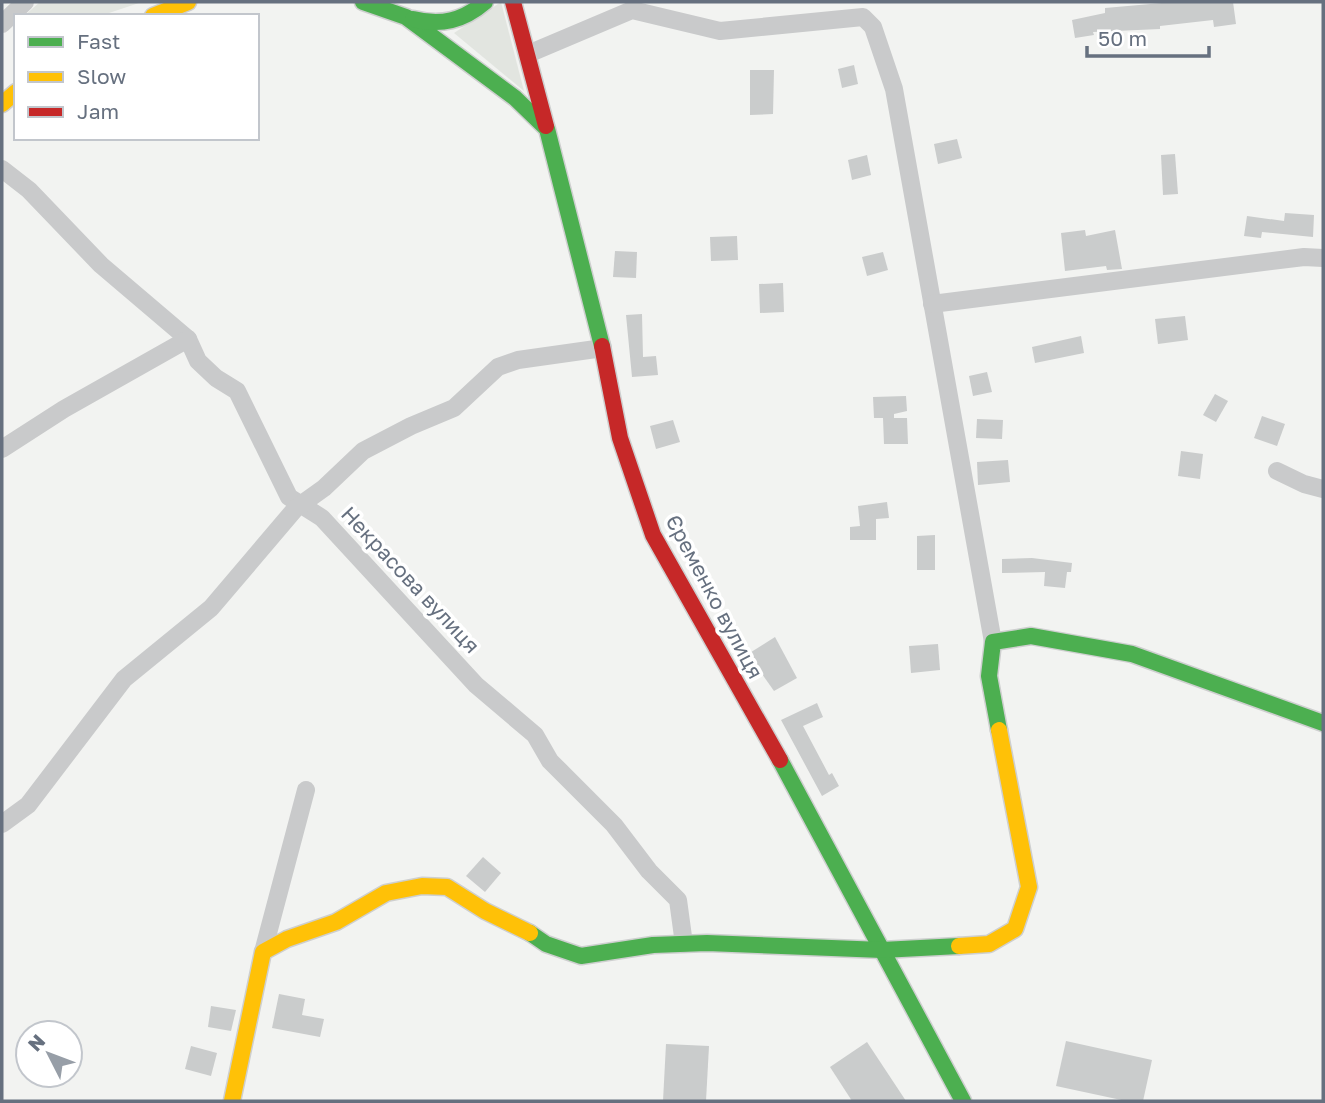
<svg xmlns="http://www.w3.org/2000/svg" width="1325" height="1103" font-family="'Golos Text',sans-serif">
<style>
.green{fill:#e2e5e0}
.building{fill:#cacccc}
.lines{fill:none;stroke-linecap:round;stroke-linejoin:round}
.fast-casing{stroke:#cecfcf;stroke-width:19}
.slow-casing{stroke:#cecfcf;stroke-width:19}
.jam-casing{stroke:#cecfcf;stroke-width:19}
.street{stroke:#c9cacb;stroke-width:18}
.fast{stroke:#4caf50;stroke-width:16}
.slow{stroke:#ffc107;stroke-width:16}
.jam{stroke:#c62828;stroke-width:16}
.labels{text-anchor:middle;stroke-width:7;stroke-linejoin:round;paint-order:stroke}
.street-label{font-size:21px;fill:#66707f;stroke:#fff}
</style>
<rect width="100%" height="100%" fill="#f2f3f1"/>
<!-- green -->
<g class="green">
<polygon points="40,2 142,2 100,16 24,16"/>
<polygon points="501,2 524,91 454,33"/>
</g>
<!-- building -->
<g class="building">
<polygon points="1173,2 1233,2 1236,24 1214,27 1213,20 1160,26 1160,29 1093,32 1094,35 1075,38 1072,20 1105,13 1105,8"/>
<polygon points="854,65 858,84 842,88 838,69"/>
<polygon points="750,70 774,70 773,114 750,115"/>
<polygon points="957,139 962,158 938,164 934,144"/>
<polygon points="1175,154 1178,194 1163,195 1161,155"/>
<polygon points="867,155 871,175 852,180 848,160"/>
<polygon points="1285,213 1314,215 1313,237 1262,232 1261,238 1244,236 1247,216 1284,221"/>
<polygon points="1085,230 1086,236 1115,230 1122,269 1107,270 1106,266 1065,271 1061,233"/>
<polygon points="737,236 738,260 711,261 710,237"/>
<polygon points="615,251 637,252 636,278 613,277"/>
<polygon points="883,252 888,270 867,276 862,257"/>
<polygon points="783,283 784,312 760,313 759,284"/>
<polygon points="642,314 643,357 656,356 658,375 632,377 626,315"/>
<polygon points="1185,316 1188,340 1158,344 1155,319"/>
<polygon points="1081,336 1084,353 1035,363 1032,347"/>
<polygon points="987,372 992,392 973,396 969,376"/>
<polygon points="1215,394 1228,401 1216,422 1203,415"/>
<polygon points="906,396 907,411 894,414 894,418 907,418 908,444 884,444 883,418 874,418 873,397"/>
<polygon points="1262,416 1285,424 1277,446 1254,438"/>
<polygon points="977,419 1003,420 1002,439 976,438"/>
<polygon points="673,420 680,442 656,449 650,426"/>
<polygon points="1181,451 1203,454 1200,479 1178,476"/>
<polygon points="1008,460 1010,482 978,485 977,462"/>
<polygon points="887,502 889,518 876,519 876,540 850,540 850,527 860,526 858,506"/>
<polygon points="935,535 935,570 917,570 917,536"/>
<polygon points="1032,558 1072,563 1071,572 1067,572 1065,588 1044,586 1045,572 1002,573 1002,559"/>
<polygon points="775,637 797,678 774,691 748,654"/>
<polygon points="938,644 940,670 911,673 909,646"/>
<polygon points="817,703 823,717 803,726 829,775 832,773 839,786 822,796 781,720"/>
<polygon points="483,857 501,873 485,892 466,876"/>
<polygon points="279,994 305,999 302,1015 324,1019 320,1037 272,1028"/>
<polygon points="211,1006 236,1010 231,1031 208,1027"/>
<polygon points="1066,1041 1152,1060 1143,1101 1126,1101 1056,1086"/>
<polygon points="867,1042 906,1101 852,1101 830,1067"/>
<polygon points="666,1044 709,1046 706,1101 663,1101"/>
<polygon points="191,1046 217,1053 211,1076 185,1069"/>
</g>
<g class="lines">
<!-- fast casing -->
<g class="fast-casing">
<g id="fast">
<polyline points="363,2 406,17 515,98 547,129 602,346"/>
<path d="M413 19C441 26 463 21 485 2"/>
<polyline points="999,730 989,676 993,642 1031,636 1132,654 1323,723"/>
<polyline points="780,760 963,1101"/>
<polyline points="530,933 546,944 581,956 653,945 707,943 882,950 959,946"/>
</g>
</g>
<!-- slow casing -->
<g class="slow-casing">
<g id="slow">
<polyline points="153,16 188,2"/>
<polyline points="2,104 16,92"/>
<polyline points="959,946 989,944 1015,929 1029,887 999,730"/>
<polyline points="232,1101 263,952 287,939 336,922 386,893 422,886 447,887 485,911 530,933"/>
</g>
</g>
<!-- jam casing -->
<g class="jam-casing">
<g id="jam">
<polyline points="513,2 546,126"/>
<polyline points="602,346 620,438 653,535 780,760"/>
</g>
</g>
<!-- street -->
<g class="street">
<polyline points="2,24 25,2"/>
<polyline points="528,54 632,10 720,31 863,17 873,27 894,89 993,642"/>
<polyline points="2,169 29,190 101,265 188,339 198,361 216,378 237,391 289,497 322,518 476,685 535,735 550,761 614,825 649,871 678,900 684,944"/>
<polyline points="932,304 1304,257 1323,258"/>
<polyline points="2,449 64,409 188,339"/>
<polyline points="1277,471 1304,484 1323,489"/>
<polyline points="2,824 28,805 124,679 211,608 296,508 324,488 363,451 411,426 454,408 498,367 518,360 603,348"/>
<polyline points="263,952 306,790"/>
</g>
<!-- fast -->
<use href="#fast" class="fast"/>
<!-- slow -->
<use href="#slow" class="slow"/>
<!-- jam -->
<use href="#jam" class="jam"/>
</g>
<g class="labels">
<!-- street labels -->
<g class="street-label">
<text transform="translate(410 580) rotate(47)" y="7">Некрасова вулиця</text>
<text transform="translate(714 597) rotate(62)" y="7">Єременко вулиця</text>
</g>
</g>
<!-- border -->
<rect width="1325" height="1103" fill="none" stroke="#66707f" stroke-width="7"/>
<!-- legend -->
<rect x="14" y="14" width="245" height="126" fill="#ffffff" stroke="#c2c6cc" stroke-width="2"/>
<rect x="28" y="37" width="35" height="10" fill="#4caf50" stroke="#c2c6cc" stroke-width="2"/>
<text x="77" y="49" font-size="21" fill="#66707f">Fast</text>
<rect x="28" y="72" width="35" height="10" fill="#ffc107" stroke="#c2c6cc" stroke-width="2"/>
<text x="77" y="84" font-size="21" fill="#66707f">Slow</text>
<rect x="28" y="107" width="35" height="10" fill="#c62828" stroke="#c2c6cc" stroke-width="2"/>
<text x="77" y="119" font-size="21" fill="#66707f">Jam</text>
<!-- north arrow -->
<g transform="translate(49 1054) rotate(312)"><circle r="33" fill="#ffffff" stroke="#c2c6cc" stroke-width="2"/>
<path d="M0-5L12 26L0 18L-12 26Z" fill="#979ea7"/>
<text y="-10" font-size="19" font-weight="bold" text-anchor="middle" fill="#66707f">N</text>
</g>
<!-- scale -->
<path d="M1087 46v10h122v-10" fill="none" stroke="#66707f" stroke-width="3.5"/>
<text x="1098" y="46" font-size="21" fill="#66707f" stroke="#ffffff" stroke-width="5" paint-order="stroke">50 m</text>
</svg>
